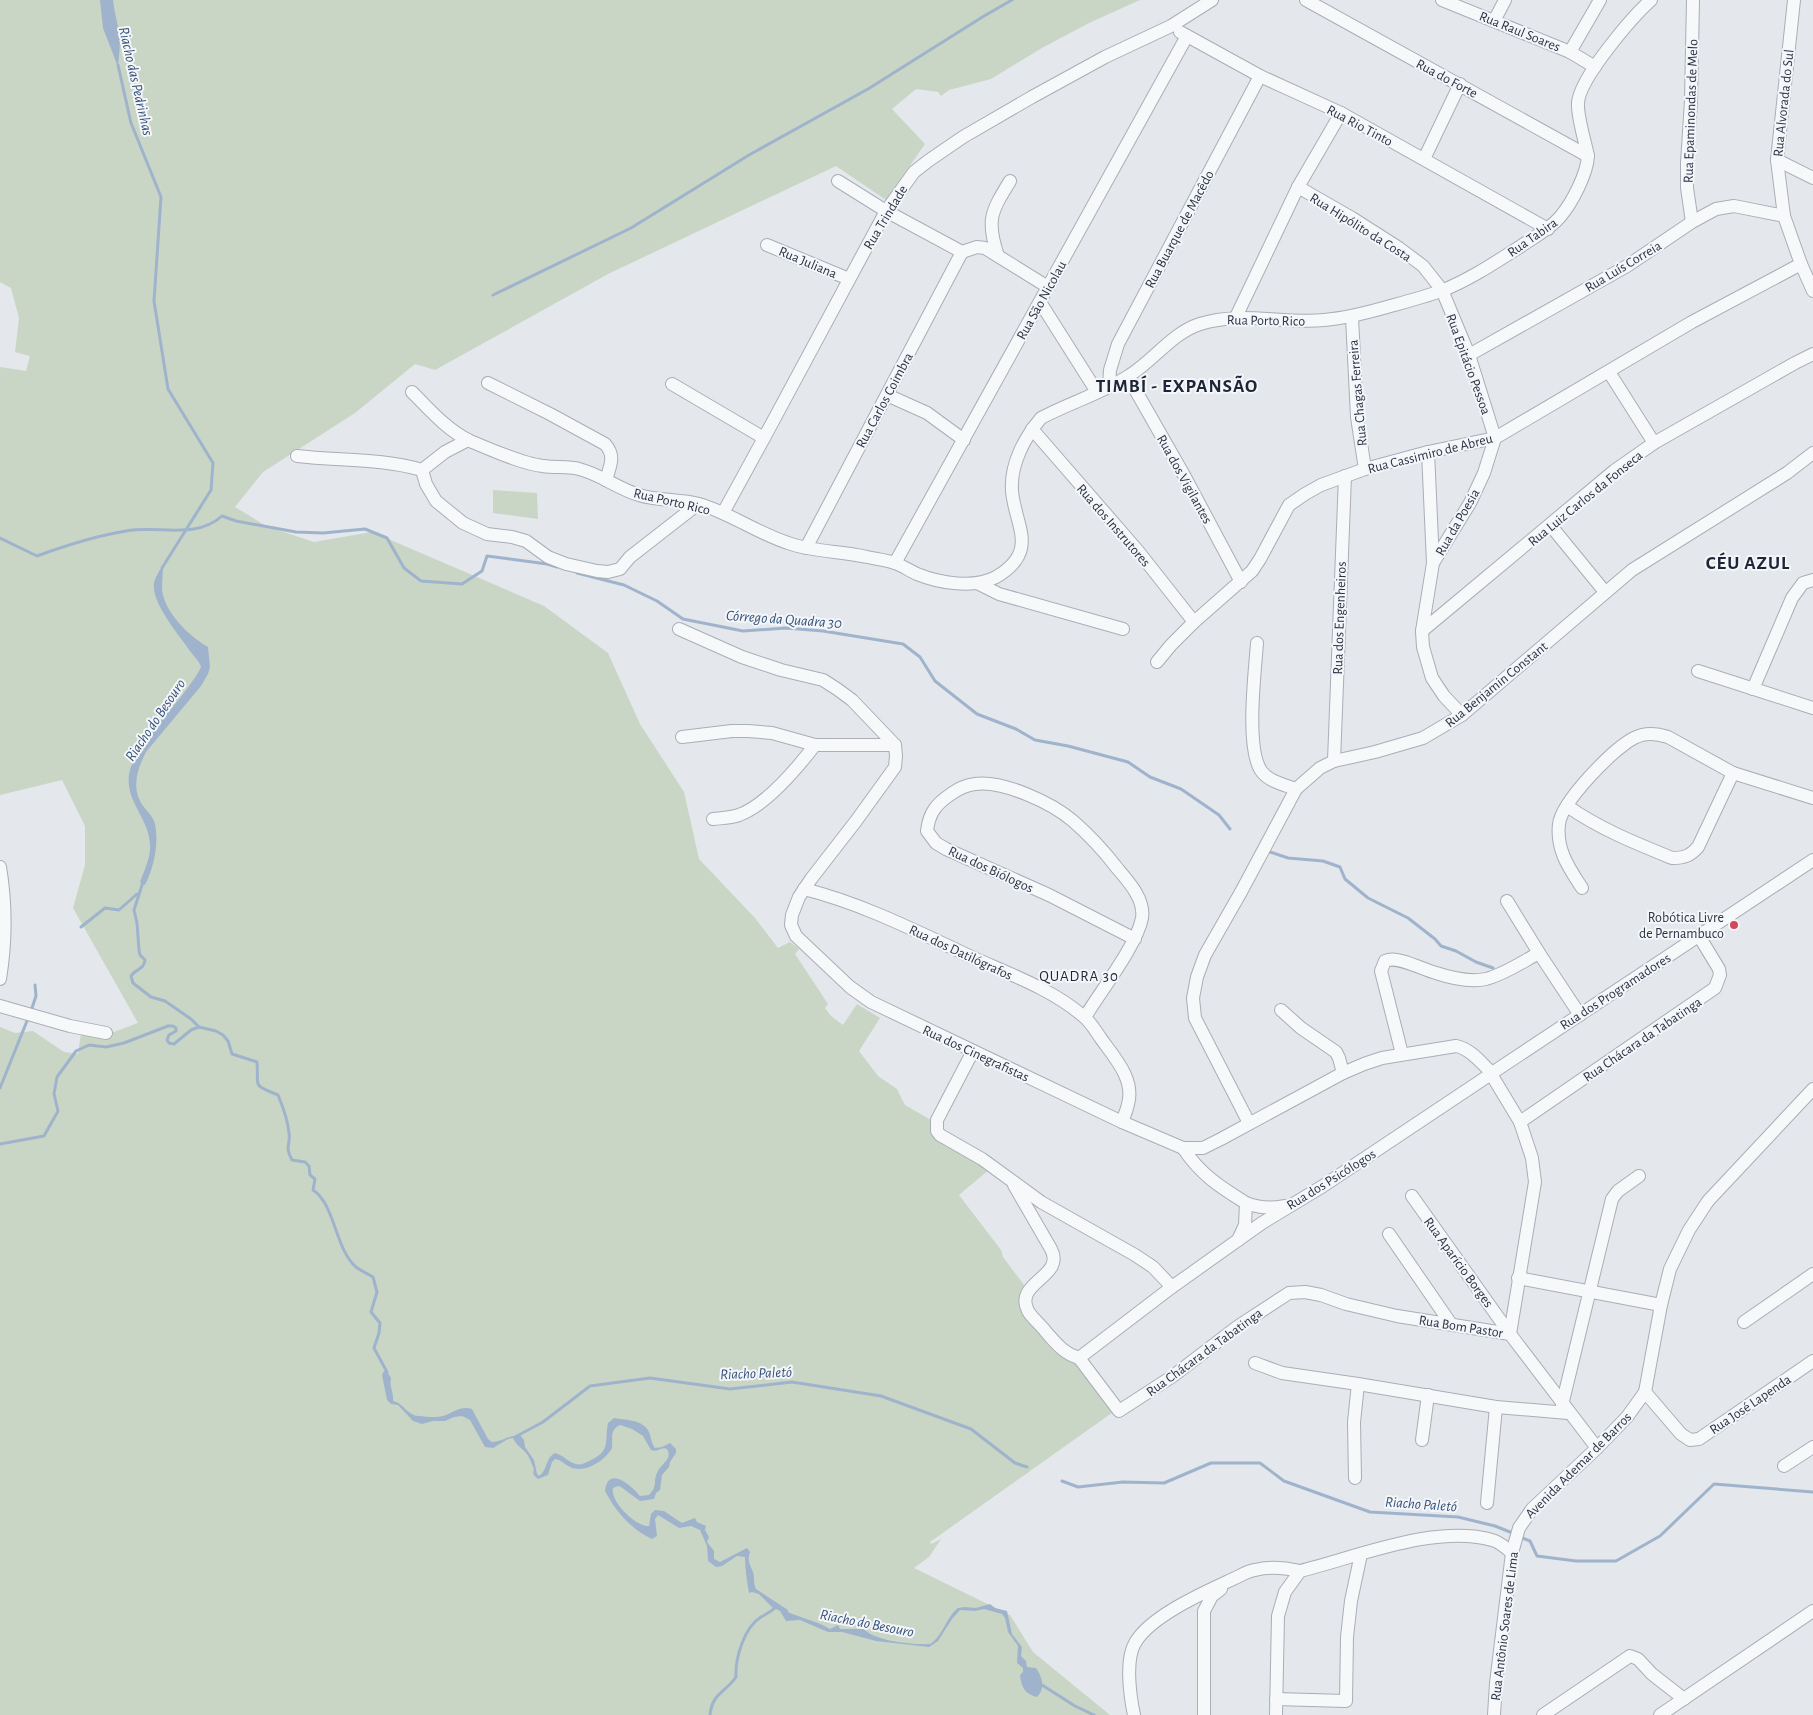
<svg xmlns="http://www.w3.org/2000/svg" width="1813" height="1715" font-family="'Alegreya Sans',sans-serif">
<style>
.green{fill:#c9d6c5}
.water{fill:#9fb4cc}
.lines{fill:none;stroke-linecap:round;stroke-linejoin:round}
.stream{stroke:#9fb4cc;stroke-width:3}
.minor-casing{stroke:#a9aeb7;stroke-width:14}
.minor{stroke:#f7f8fa;stroke-width:12}
.poi-dot{fill:#d1495b;stroke:#f4f6f9;stroke-width:2}
.labels{text-anchor:middle;stroke-width:4;stroke-linejoin:round;paint-order:stroke}
.street-label{font-size:14px;fill:#2b3445;stroke:#f4f6f9}
.poi-label{font-size:14px;fill:#2b3445;stroke:#f4f6f9;text-anchor:end}
.water-label{font-size:15px;font-style:italic;fill:#34527a;stroke:#f4f6f9}
.neighbourhood-label{font-size:15px;letter-spacing:1px;fill:#1d2536;stroke:#f4f6f9}
.district-label{font-size:19px;font-weight:bold;letter-spacing:1px;fill:#1d2536;stroke:#f4f6f9}
</style>
<rect width="100%" height="100%" fill="#e4e7ec"/>
<!-- green -->
<g class="green">
<polygon points="0,0 1140,0 1089,23 1042,48 991,79 949,90 941,96 938,92 916,89 892,109 925,144 886,200 836,166 608,274 435,370 415,364 355,413 263,472 235,507 266,526 314,542 372,532 544,606 608,653 640,724 684,792 699,859 755,918 778,948 790,942 799,949 795,954 828,1004 825,1008 831,1016 843,1025 857,1004 880,1018 859,1051 878,1076 897,1089 905,1105 931,1120 931,1133 936,1138 991,1168 959,1195 1001,1250 1003,1257 1024,1285 1022,1298 1116,1410 930,1542 931,1544 941,1539 929,1557 914,1568 1010,1615 1033,1652 1110,1715 0,1715 0,1027 15,1033 33,1031 64,1052 78,1054 81,1033 103,1036 138,1023 73,908 85,865 85,826 62,780 0,795 0,367 26,371 30,356 15,352 19,318 11,288 0,282"/>
<polygon points="493,490 537,493 538,519 493,513"/>
</g>
<!-- water -->
<g class="water">
<path d="M100 0H113C114 11 117 21 119 31 121 43 119 55 118 67L103 28Z"/>
<path d="M163 565C163 573 162 581 162 589 164 612 189 636 208 647L210 667 208 674 201 686 146 752C138 767 132 785 140 801 144 809 153 815 155 824 159 844 154 867 145 885L140 882C144 871 151 857 150 845 150 818 122 799 130 770 139 740 171 712 189 686 193 680 198 674 201 667 199 660 194 657 190 651 179 635 151 603 154 583 155 577 160 570 163 565Z"/>
<path d="M386 1370 391 1378C389 1387 394 1392 393 1401 404 1403 406 1415 419 1416 427 1417 439 1418 446 1415 456 1411 461 1406 472 1409L488 1439 492 1442C503 1442 509 1434 521 1436L524 1440 525 1447 534 1460 537 1474 539 1476C548 1470 545 1458 555 1453 563 1455 568 1462 576 1464 580 1465 583 1464 587 1462 612 1451 604 1444 608 1423L614 1418C624 1420 641 1419 648 1430 651 1435 651 1443 655 1448L662 1447 670 1443 676 1449V1453L670 1462 669 1467 662 1475 660 1490 656 1493 654 1499 640 1501 621 1487 618 1486 613 1488C610 1502 636 1527 649 1526L651 1514 655 1510 664 1511 682 1523 695 1518 697 1522 706 1526 705 1530 709 1537 707 1542 714 1551V1559L720 1562 747 1548 750 1552C747 1561 750 1564 753 1572 755 1579 753 1583 756 1589L788 1610V1612C801 1618 817 1621 830 1629L838 1625 840 1629H864C874 1641 914 1645 930 1644 943 1636 946 1617 958 1608L965 1607 976 1608 990 1604 995 1608 1007 1611 1012 1634 1022 1647 1021 1656 1026 1661 1027 1667 1036 1668C1042 1677 1046 1688 1037 1697 1025 1694 1021 1687 1020 1675L1023 1672V1668L1017 1663 1018 1646 1008 1632 1005 1618 1002 1614 984 1609 975 1611 960 1610 952 1619 938 1641 929 1647 876 1641 842 1632H828L800 1620 786 1621 780 1611 772 1607 759 1594 752 1592 749 1593C747 1582 745 1569 745 1557L737 1556 722 1566 716 1567 708 1561 707 1546 700 1530 691 1526 679 1528 658 1515 655 1519 657 1536 652 1539C632 1530 615 1511 605 1491 608 1465 631 1485 640 1496L649 1495C658 1486 653 1481 657 1473 661 1463 673 1460 667 1449 661 1446 657 1453 651 1450L643 1436 632 1429 620 1425C609 1430 613 1439 612 1448 605 1461 584 1474 570 1467 564 1464 562 1460 555 1459L552 1462 548 1475 538 1479 533 1474C535 1469 533 1467 531 1462 527 1449 517 1448 513 1438L508 1439 493 1448 485 1447 470 1420 462 1416 454 1417 445 1421H433L422 1424 413 1421 398 1405 391 1404 387 1400 382 1375 384 1371Z"/>
</g>
<g class="lines">
<!-- stream -->
<g class="stream">
<polyline points="118,65 131,123 161,197 154,301 168,389 213,463 211,490 162,568"/>
<polyline points="493,295 631,228 749,155 868,89 984,16 1012,0"/>
<path d="M0 538 37 556C67 545 95 536 126 531 159 525 195 540 222 516L236 521 296 532 323 533 365 529 387 538 404 568 421 581 462 584 482 571 487 556 547 564 557 567"/>
<polyline points="577,573 624,585 657,601 683,619 743,631 786,628 823,631 903,644 920,657 935,681 977,714 1016,729 1035,740 1068,746 1128,762 1150,777 1181,789 1219,815 1230,829"/>
<polyline points="1270,852 1288,858 1323,861 1340,867 1345,879 1368,898 1408,918 1435,939 1441,946 1456,951 1476,962 1493,968"/>
<path d="M144 879 134 910 137 923 139 950 140 955 145 960C144 970 135 969 131 976L133 983 151 997 165 1001 191 1019 199 1027 216 1031 223 1035 228 1041 232 1054 257 1062C259 1088 251 1084 278 1095 283 1107 288 1120 289 1133 291 1145 284 1145 292 1160L305 1162 309 1166 310 1175 315 1179 313 1190C335 1204 335 1249 356 1267 361 1271 368 1274 373 1277L377 1292 371 1312 380 1323 379 1333 374 1348 387 1372"/>
<polyline points="81,927 105,908 119,910 137,894"/>
<polyline points="31,1011 36,996 35,985"/>
<polyline points="0,1088 29,1016"/>
<polyline points="0,1144 44,1136 58,1111 54,1094 57,1077 76,1051 89,1045 106,1047 124,1043 168,1026 173,1026 176,1028 176,1031 169,1035 167,1040 169,1043 174,1044 191,1030 199,1027"/>
<polyline points="515,1437 543,1422 590,1386 650,1378 730,1389 792,1382 881,1396 971,1429 1015,1463 1027,1467"/>
<polyline points="1062,1481 1078,1487 1123,1482 1164,1483 1211,1463 1260,1463 1284,1481 1370,1512 1458,1517 1495,1526 1515,1534"/>
<polyline points="1520,1537 1530,1541 1537,1556 1576,1561 1616,1561 1660,1536 1714,1484 1813,1492"/>
<polyline points="1042,1685 1075,1706 1094,1715"/>
<path d="M710 1715C712 1693 726 1692 736 1677 735 1659 744 1627 761 1617 768 1613 771 1612 777 1606"/>
</g>
<!-- minor casing -->
<g class="minor-casing">
<g id="minor">
<polyline points="1306,0 1588,156"/>
<polyline points="1442,0 1570,52 1595,67"/>
<polyline points="1794,0 1777,160 1784,216 1801,264 1813,291"/>
<polyline points="1494,21 1505,0"/>
<polyline points="1180,32 1260,76 1341,113 1548,229"/>
<polyline points="1570,52 1600,0"/>
<polyline points="1424,159 1460,84"/>
<polyline points="1777,160 1813,178"/>
<polyline points="838,181 886,211 962,252 977,247 985,248 1048,287"/>
<polyline points="1298,187 1352,218 1399,248 1423,266 1442,290 1469,355 1495,438"/>
<polyline points="1692,222 1687,188 1687,163 1691,101 1693,0"/>
<polyline points="767,245 849,279"/>
<path d="M998 256C986 220 991 212 1010 181"/>
<polyline points="1040,302 1097,392"/>
<polyline points="1236,317 1298,187 1341,113"/>
<polyline points="1352,317 1357,417 1365,469"/>
<polyline points="1469,355 1627,266 1692,222 1716,209 1734,206 1784,216"/>
<polyline points="1609,372 1654,443"/>
<polyline points="1128,377 1185,477 1241,582"/>
<path d="M488 383 550 414 605 444C616 456 610 466 606 480"/>
<polyline points="672,384 764,438"/>
<polyline points="1109,386 1110,370 1118,344 1260,76"/>
<path d="M412 392C430 410 447 430 470 441 490 449 522 464 543 466 555 468 568 466 579 469 600 474 618 489 639 495 658 501 679 499 699 504 730 513 757 533 788 543 813 552 841 551 867 557 876 559 886 560 895 563 903 566 910 571 917 574 939 583 974 589 996 577 1040 551 1015 526 1012 491 1010 464 1025 437 1041 418 1069 403 1105 392 1130 375 1154 360 1172 333 1200 324 1240 311 1283 324 1324 320 1346 318 1366 313 1387 307 1405 302 1424 297 1441 291 1469 280 1496 262 1521 246 1534 237 1550 229 1560 217 1572 203 1587 174 1588 156 1585 141 1577 116 1578 103 1579 79 1632 17 1651 0"/>
<polyline points="887,395 927,413 964,440"/>
<polyline points="1032,429 1138,551 1194,622"/>
<polyline points="1428,452 1433,563"/>
<path d="M297 456C339 461 381 458 422 470L445 452 468 440"/>
<polyline points="422,470 426,484 436,501 463,523 487,534 512,537 526,541 548,557 566,564 597,571 608,572 620,569 630,557 698,504"/>
<polyline points="723,513 764,438 886,211 914,172 928,161 963,137 1032,97 1105,57 1171,26 1212,0"/>
<polyline points="1551,526 1605,592"/>
<polyline points="806,548 962,252"/>
<polyline points="895,563 1187,36"/>
<polyline points="977,583 999,594 1123,629"/>
<path d="M679 629 742 657 781 670 823 680 837 689 852 700 895 745 896 756 895 767 856 821 811 879 799 897 792 915 791 925 796 936 850 987 871 1002 1122 1122 1183 1148H1203L1221 1139 1343 1073 1364 1064 1382 1058 1456 1046C1471 1049 1481 1063 1492 1073L1491 1074 1520 1122 1532 1158 1535 1182 1510 1334"/>
<polyline points="1422,631 1614,471 1654,443 1795,363 1813,354"/>
<path d="M1257 643C1255 672 1245 750 1262 772 1270 782 1285 785 1296 789"/>
<polyline points="1157,662 1171,645 1194,622 1252,571 1260,559 1289,505 1305,494 1321,485 1365,469 1428,452 1495,438 1692,322 1801,264"/>
<polyline points="1698,671 1813,708"/>
<polyline points="1753,689 1792,598 1803,583 1813,580"/>
<polyline points="1462,715 1444,696 1432,678 1423,647 1422,631 1433,563 1470,503 1484,473 1495,438"/>
<polyline points="682,737 732,731 748,731 772,733 815,745 895,745"/>
<polyline points="1334,761 1345,476"/>
<path d="M1567 806C1600 829 1635 843 1672 858 1684 858 1690 856 1698 847L1733 773"/>
<path d="M713 819C722 818 730 818 739 815 766 805 798 767 815 745"/>
<path d="M0 867C6 903 6 942 0 979"/>
<path d="M1582 888C1569 868 1556 850 1559 824 1562 801 1613 749 1634 738 1645 732 1656 733 1668 737L1733 773 1813 798"/>
<path d="M804 889C864 904 920 933 976 959 1012 975 1053 990 1083 1016 1091 1022 1096 1032 1102 1040 1115 1058 1135 1080 1128 1104 1127 1110 1124 1116 1122 1122"/>
<polyline points="1507,901 1539,953 1580,1015"/>
<polyline points="0,1006 70,1026 106,1033"/>
<polyline points="1281,1010 1301,1028 1336,1052 1339,1058 1343,1073"/>
<path d="M1085 1017C1100 992 1137 945 1142 918 1145 899 1128 881 1117 868 1104 851 1089 835 1073 821 1052 803 1003 780 975 784 966 785 958 789 951 794 936 804 929 813 927 831L936 843 946 849 1049 895 1135 939"/>
<polyline points="973,1051 937,1120 937,1131 940,1135 982,1159 1041,1202 1135,1255 1153,1267 1172,1287 1262,1223 1323,1186 1491,1074"/>
<path d="M1402 1054 1381 971 1385 961C1398 955 1423 970 1436 973 1451 978 1471 982 1486 979 1505 974 1522 962 1539 953"/>
<polyline points="1492,1073 1813,860"/>
<polyline points="1520,1122 1715,988 1720,975 1719,969 1699,936"/>
<polyline points="1249,1123 1195,1018 1193,998 1197,977 1205,955 1241,892 1296,789 1320,768 1334,761 1375,752 1423,738 1462,715 1632,570 1787,473 1813,453"/>
<path d="M1183 1148C1200 1174 1220 1187 1246 1203L1245 1225 1238 1240"/>
<path d="M1014 1185 1051 1249C1066 1277 1013 1282 1028 1311 1032 1318 1041 1325 1046 1332 1056 1343 1063 1353 1079 1358L1172 1287"/>
<polyline points="1412,1196 1510,1334 1597,1448"/>
<path d="M1246 1203C1259 1208 1270 1209 1284 1206"/>
<polyline points="1389,1234 1451,1324"/>
<polyline points="1518,1278 1661,1305"/>
<polyline points="1744,1322 1813,1274"/>
<polyline points="1079,1358 1119,1411 1173,1376 1237,1327 1289,1293 1305,1292 1321,1295 1346,1304 1397,1316 1510,1334"/>
<polyline points="1255,1363 1282,1373 1358,1384 1496,1407 1568,1413"/>
<polyline points="1645,1392 1681,1434 1690,1440 1699,1439 1813,1361"/>
<polyline points="1562,1405 1612,1199 1618,1191 1639,1176"/>
<polyline points="1422,1440 1428,1395"/>
<polyline points="1784,1466 1813,1447"/>
<polyline points="1355,1478 1354,1422 1358,1384"/>
<polyline points="1487,1503 1496,1407"/>
<polyline points="1276,1699 1346,1701 1347,1637 1351,1601 1361,1554"/>
<path d="M1134 1715C1130 1696 1125 1660 1135 1643 1150 1616 1205 1592 1233 1579 1240 1576 1247 1571 1255 1570 1269 1566 1286 1568 1300 1571 1357 1557 1435 1524 1492 1540 1500 1542 1506 1548 1512 1553"/>
<polyline points="1204,1715 1204,1611 1212,1596 1221,1589"/>
<polyline points="1276,1715 1278,1616 1285,1592 1300,1571"/>
<polyline points="1494,1715 1496,1683 1512,1553 1519,1528 1532,1509 1597,1448 1627,1417 1645,1392 1661,1305 1670,1269 1689,1230 1708,1201 1813,1089"/>
<polyline points="1543,1715 1630,1656 1638,1659 1652,1674 1684,1699"/>
<polyline points="1660,1715 1813,1611"/>
</g>
</g>
<!-- minor -->
<use href="#minor" class="minor"/>
</g>
<!-- markers -->
<circle class="poi-dot" cx="1734" cy="925" r="5"/>
<g class="labels">
<!-- street labels -->
<g class="street-label">
<text transform="translate(1520 31) rotate(22)" y="5">Rua Raul Soares</text>
<text transform="translate(1447 78) rotate(28)" y="5">Rua do Forte</text>
<text transform="translate(1783 103) rotate(-84)" y="5">Rua Alvorada do Sul</text>
<text transform="translate(1690 111) rotate(-88)" y="5">Rua Epaminondas de Melo</text>
<text transform="translate(1360 125) rotate(28)" y="5">Rua Rio Tinto</text>
<text transform="translate(885 217) rotate(-59)" y="5">Rua Trindade</text>
<text transform="translate(1361 227) rotate(32)" y="5">Rua Hipólito da Costa</text>
<text transform="translate(1179 229) rotate(-62)" y="5">Rua Buarque de Macêdo</text>
<text transform="translate(1532 237) rotate(-35)" y="5">Rua Tabira</text>
<text transform="translate(808 262) rotate(23)" y="5">Rua Juliana</text>
<text transform="translate(1623 266) rotate(-31)" y="5">Rua Luís Correia</text>
<text transform="translate(1041 300) rotate(-61)" y="5">Rua São Nicolau</text>
<text transform="translate(1266 320) rotate(1)" y="5">Rua Porto Rico</text>
<text transform="translate(1469 364) rotate(70)" y="5">Rua Epitácio Pessoa</text>
<text transform="translate(1357 393) rotate(-95)" y="5">Rua Chagas Ferreira</text>
<text transform="translate(884 400) rotate(-62)" y="5">Rua Carlos Coimbra</text>
<text transform="translate(1430 453) rotate(-14)" y="5">Rua Cassimiro de Abreu</text>
<text transform="translate(1185 479) rotate(61)" y="5">Rua dos Vigilantes</text>
<text transform="translate(1585 498) rotate(-39)" y="5">Rua Luiz Carlos da Fonseca</text>
<text transform="translate(672 501) rotate(13)" y="5">Rua Porto Rico</text>
<text transform="translate(1457 522) rotate(-60)" y="5">Rua da Poesia</text>
<text transform="translate(1114 525) rotate(49)" y="5">Rua dos Instrutores</text>
<text transform="translate(1339 618) rotate(-88)" y="5">Rua dos Engenheiros</text>
<text transform="translate(1496 684) rotate(-39)" y="5">Rua Benjamin Constant</text>
<text transform="translate(991 869) rotate(25)" y="5">Rua dos Biólogos</text>
<text transform="translate(961 952) rotate(25)" y="5">Rua dos Datilógrafos</text>
<text transform="translate(1615 991) rotate(-33)" y="5">Rua dos Programadores</text>
<text transform="translate(1642 1039) rotate(-34)" y="5">Rua Chácara da Tabatinga</text>
<text transform="translate(976 1053) rotate(25)" y="5">Rua dos Cinegrafistas</text>
<text transform="translate(1331 1179) rotate(-32)" y="5">Rua dos Psicólogos</text>
<text transform="translate(1459 1262) rotate(54)" y="5">Rua Aparício Borges</text>
<text transform="translate(1461 1326) rotate(9)" y="5">Rua Bom Pastor</text>
<text transform="translate(1204 1352) rotate(-36)" y="5">Rua Chácara da Tabatinga</text>
<text transform="translate(1750 1404) rotate(-34)" y="5">Rua José Lapenda</text>
<text transform="translate(1578 1465) rotate(-45)" y="5">Avenida Ademar de Barros</text>
<text transform="translate(1504 1626) rotate(-83)" y="5">Rua Antônio Soares de Lima</text>
</g>
<!-- poi labels -->
<g class="poi-label">
<text x="1724" y="922">Robótica Livre<tspan x="1724" dy="16">de Pernambuco</tspan></text>
</g>
<!-- water labels -->
<g class="water-label">
<text transform="translate(136 81) rotate(77)" y="5">Riacho das Pedrinhas</text>
<text transform="translate(784 619) rotate(4)" y="5">Córrego da Quadra 30</text>
<text transform="translate(155 720) rotate(-56)" y="5">Riacho do Besouro</text>
<text transform="translate(756 1373) rotate(-2)" y="5">Riacho Paletó</text>
<text transform="translate(1421 1504) rotate(4)" y="5">Riacho Paletó</text>
<text transform="translate(867 1623) rotate(11)" y="5">Riacho do Besouro</text>
</g>
<!-- neighbourhood labels -->
<g class="neighbourhood-label">
<text x="1079" y="981">QUADRA 30</text>
</g>
<!-- district labels -->
<g class="district-label">
<text x="1177" y="392">TIMBÍ - EXPANSÃO</text>
<text x="1748" y="569">CÉU AZUL</text>
</g>
</g>
</svg>
